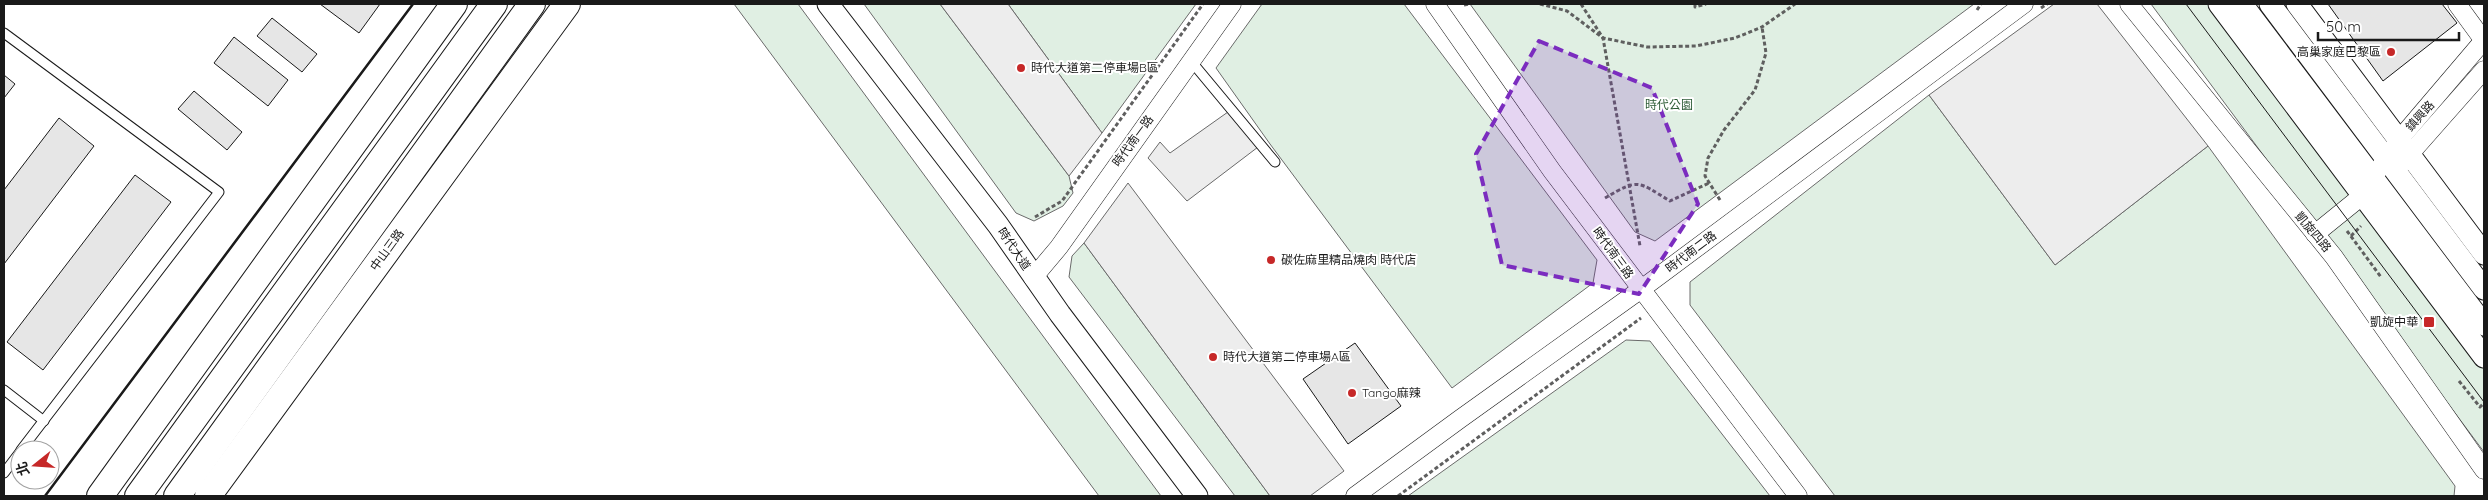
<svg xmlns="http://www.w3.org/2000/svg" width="2488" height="500" font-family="Quicksand,'Noto Sans TC',sans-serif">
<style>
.green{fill:#e0efe3;stroke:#6a6a6a}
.parking{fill:#ededed;stroke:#6a6a6a}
.building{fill:#e6e6e6;stroke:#1a1a1a}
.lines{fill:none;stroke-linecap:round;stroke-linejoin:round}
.service-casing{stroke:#1a1a1a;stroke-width:11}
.minor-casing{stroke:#1a1a1a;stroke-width:19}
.tertiary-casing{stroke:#1a1a1a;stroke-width:23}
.primary-casing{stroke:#1a1a1a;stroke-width:28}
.path{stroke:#5f5f5f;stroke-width:3;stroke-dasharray:4 2.5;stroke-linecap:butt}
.service{stroke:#fff;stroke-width:9}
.minor{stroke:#fff;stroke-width:18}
.tertiary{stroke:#fff;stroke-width:21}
.primary{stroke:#fff;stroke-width:26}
.tram{stroke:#1a1a1a;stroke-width:1}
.wall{stroke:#1a1a1a;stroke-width:2.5}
.marked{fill:#7b2cbf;fill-opacity:0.2;stroke:#7b2cbf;stroke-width:4;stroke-dasharray:10 6;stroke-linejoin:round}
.poi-dot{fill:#c62828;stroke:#fff;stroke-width:2}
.labels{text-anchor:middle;stroke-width:4;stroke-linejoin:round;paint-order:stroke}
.poi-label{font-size:12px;fill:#1a1a1a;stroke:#fff;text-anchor:start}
.park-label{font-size:12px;fill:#2b5a34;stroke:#fff}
.street-label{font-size:12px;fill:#1a1a1a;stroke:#fff}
</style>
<rect width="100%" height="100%" fill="#fff"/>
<!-- green -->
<g class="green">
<polygon points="734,4 798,4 1161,496 1099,496"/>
<polygon points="864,4 940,4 1069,176 1073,193 1063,206 1034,221 1016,213"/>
<polygon points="1008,4 1196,4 1102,133"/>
<polygon points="1262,4 1404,4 1597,260 1593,283 1452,388 1270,144 1216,68"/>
<polygon points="1470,4 1974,4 1655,241 1635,232"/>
<polygon points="2151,4 2214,4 2484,367 2484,452"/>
<polygon points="1929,95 2055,265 2208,146 2455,486 2454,496 1835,496 1690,305 1690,282"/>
<polygon points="1084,243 1270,496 1235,496 1069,277 1072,256"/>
<polygon points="1626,340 1650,341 1770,496 1408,496"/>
</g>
<!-- parking -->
<g class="parking">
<polygon points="940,4 1008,4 1102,133 1069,176"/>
<polygon points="2054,4 2097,4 2208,146 2055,265 1929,95"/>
<polygon points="1235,107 1262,144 1187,201 1148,158 1160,142 1170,153"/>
<polygon points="1128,183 1344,471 1310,496 1270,496 1084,243"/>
</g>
<!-- building -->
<g class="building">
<polygon points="320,4 380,4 359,33"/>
<polygon points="2328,4 2442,4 2457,23 2383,81"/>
<polygon points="272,18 317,54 302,72 257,36"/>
<polygon points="234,37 288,80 268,106 214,63"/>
<polygon points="4,75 15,84 4,98"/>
<polygon points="194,91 242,132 227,150 178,109"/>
<polygon points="59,118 94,146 4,264 4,190"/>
<polygon points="135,175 171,202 43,370 7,342"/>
<polygon points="1355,343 1401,406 1348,444 1303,379"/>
</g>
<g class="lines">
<!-- service casing -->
<g class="service-casing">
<g id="service">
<polyline points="4,33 219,192 21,450"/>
<polyline points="1191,61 1275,162"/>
<polyline points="4,390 44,421"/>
<polyline points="4,473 20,452"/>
</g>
</g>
<!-- minor casing -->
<g class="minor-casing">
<g id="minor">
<polyline points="1435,4 1552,171 1798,496"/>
<polyline points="2129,4 2334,257 2484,470"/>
<polyline points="2457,4 2484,41"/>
<polyline points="2401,164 2484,70"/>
<polyline points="2366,188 2398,141 2484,40"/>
<polyline points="2315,234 2373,187"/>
<polyline points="1033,278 1059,247 1232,4"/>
<polyline points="1355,496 1460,419 1640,290 2024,4"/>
</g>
</g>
<!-- tertiary casing -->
<g class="tertiary-casing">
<g id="tertiary">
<polyline points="828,4 998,225 1060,314 1197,496"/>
<polyline points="2219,4 2484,357"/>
<polyline points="2242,4 2484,325"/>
<polyline points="2270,4 2484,289"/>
<polyline points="2297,4 2484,254"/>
</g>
</g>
<!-- primary casing -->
<g class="primary-casing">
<g id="primary">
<polyline points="100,496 454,4"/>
<polyline points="138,496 494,4"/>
<polyline points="177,496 532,4"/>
<polyline points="208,496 567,4"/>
</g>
</g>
<!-- path -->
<g class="path">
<polyline points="1540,4 1567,11 1603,38 1647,47 1696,46 1735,38 1762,27 1795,4"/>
<polyline points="1581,4 1603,38 1640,246"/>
<polyline points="1695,4 1695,7 1706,4"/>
<polyline points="1464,5 1469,4"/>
<polyline points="2041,8 2047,4"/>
<polyline points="1977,10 1981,4"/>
<path d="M1605 198C1639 178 1637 181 1670 201L1709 183"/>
<polyline points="1720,200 1705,176 1708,158 1724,130 1755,90 1766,53 1762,27"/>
<polyline points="1035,217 1062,201 1203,4"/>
<polyline points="2347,231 2381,277"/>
<polyline points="2351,236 2361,226"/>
<polyline points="2459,381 2480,407 2484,403"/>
<polyline points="1398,496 1641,318"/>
</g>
<!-- service -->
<use href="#service" class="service"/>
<!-- minor -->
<use href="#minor" class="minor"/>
<!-- tertiary -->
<use href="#tertiary" class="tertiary"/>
<!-- primary -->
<use href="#primary" class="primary"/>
<!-- tram -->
<polyline class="tram" points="2186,4 2484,402"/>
<!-- wall -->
<polyline class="wall" points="45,496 413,4"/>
</g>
<!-- marked area -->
<path class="marked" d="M1539 41 1652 88 1698 204 1639 294 1502 265 1476 154Z"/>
<!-- markers -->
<g class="poi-dot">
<circle cx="2391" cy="52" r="5"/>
<circle cx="1021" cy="68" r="5"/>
<circle cx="1271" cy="260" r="5"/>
<rect x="2423" y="316" width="12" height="12" rx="2.5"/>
<circle cx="1213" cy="357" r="5"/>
<circle cx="1352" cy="393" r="5"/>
</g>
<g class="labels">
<!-- poi labels -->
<g class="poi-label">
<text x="2381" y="56" text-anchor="end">高巢家庭巴黎區</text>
<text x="1031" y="72">時代大道第二停車場B區</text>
<text x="1281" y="264">碳佐麻里精品燒肉 時代店</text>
<text x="2418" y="326" text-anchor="end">凱旋中華</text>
<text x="1223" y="361">時代大道第二停車場A區</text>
<text x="1362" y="397">Tango麻辣</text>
</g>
<!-- park labels -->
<g class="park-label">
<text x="1669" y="109">時代公園</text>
</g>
<!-- street labels -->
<g class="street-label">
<text transform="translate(2420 116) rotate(-48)" y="4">鎮興路</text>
<text transform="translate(1133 141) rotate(-54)" y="4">時代南一路</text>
<text transform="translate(2313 232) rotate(50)" y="4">凱旋四路</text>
<text transform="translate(1014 249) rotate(56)" y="4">時代大道</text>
<text transform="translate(387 250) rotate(-54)" y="4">中山三路</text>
<text transform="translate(1691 252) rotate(-37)" y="4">時代南二路</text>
<text transform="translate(1613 253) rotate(54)" y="4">時代南三路</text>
</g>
</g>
<!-- border -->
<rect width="2488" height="500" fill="none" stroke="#1a1a1a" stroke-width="10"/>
<!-- north arrow -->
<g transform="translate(35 465) rotate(253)"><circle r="24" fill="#ffffff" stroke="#a3a3a3"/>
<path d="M0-4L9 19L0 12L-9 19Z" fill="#c62828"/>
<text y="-8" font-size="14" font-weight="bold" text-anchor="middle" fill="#1a1a1a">北</text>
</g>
<!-- scale -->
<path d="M2318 32v8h141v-8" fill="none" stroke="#1a1a1a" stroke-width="2.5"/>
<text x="2326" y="32" font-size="15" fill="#1a1a1a" stroke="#ffffff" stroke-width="4" paint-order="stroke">50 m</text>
</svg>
